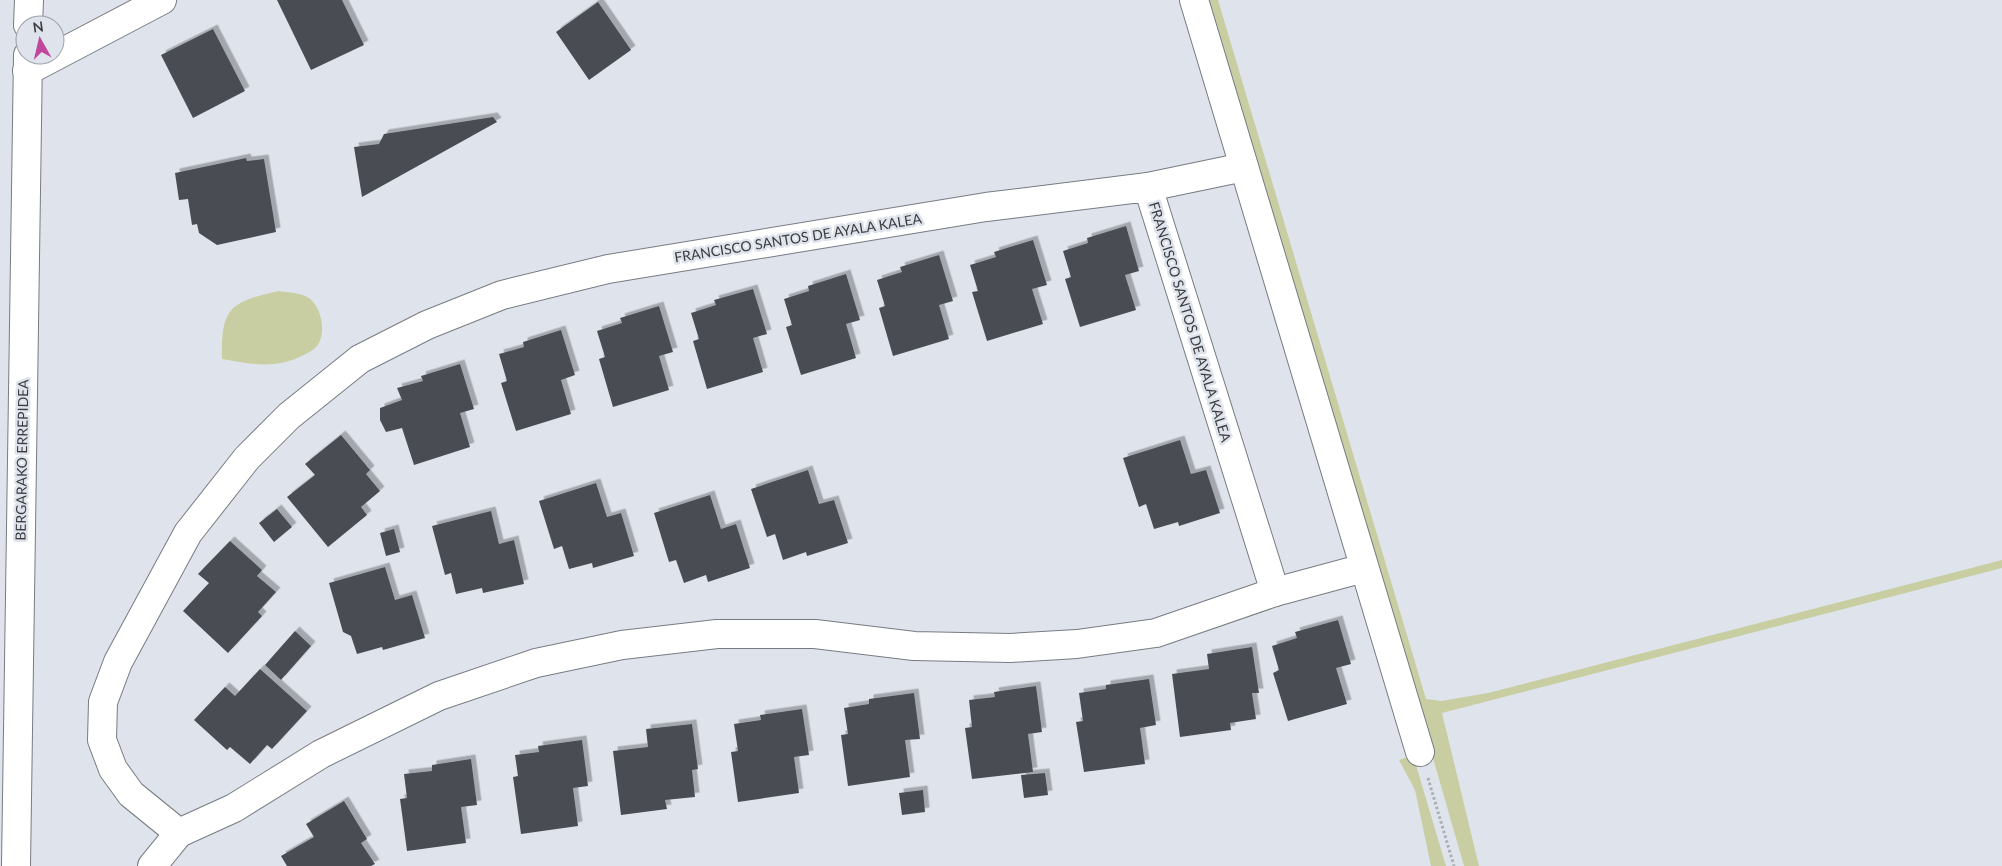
<svg xmlns="http://www.w3.org/2000/svg" width="2002" height="866" font-family="Lato,sans-serif">
<style>
.green{fill:#c8cea2}
.building{fill:#484d53;filter:url(#shadow)}
.lines{fill:none;stroke-linecap:round;stroke-linejoin:round}
.minor-casing{stroke:#777c82;stroke-width:30}
.tertiary-casing{stroke:#777c82;stroke-width:30}
.path{stroke:#a9adb4;stroke-width:3;stroke-dasharray:2.5 2.5;stroke-linecap:butt}
.minor{stroke:#fff;stroke-width:28}
.tertiary{stroke:#fff;stroke-width:28}
.labels{text-anchor:middle;stroke-width:5;stroke-linejoin:round;paint-order:stroke}
.street-label{font-size:14px;fill:#3a3c3f;stroke:#dfe4ec}
</style>
<defs>
<filter id="shadow"><feDropShadow dx="4.5" dy="-4.5" stdDeviation="0" flood-color="#0004"/></filter>
</defs>
<rect width="100%" height="100%" fill="#dfe4ec"/>
<!-- green -->
<g class="green">
<polygon points="1204,0 1218,0 1426,699 1441,701 1488,693 2002,560 2002,568 1442,713 1479,866 1464,866 1394,622"/>
<path d="M279 291C289 293 300 292 309 298 323 308 329 341 311 351 280 370 255 365 222 359 221 307 230 302 279 291Z"/>
<polygon points="1413,755 1446,866 1431,866 1415,790 1399,760"/>
</g>
<!-- building -->
<g class="building">
<polygon points="277,0 342,0 364,45 311,70"/>
<polygon points="598,2 631,50 589,80 556,32"/>
<polygon points="213,29 245,91 193,118 161,55"/>
<polygon points="493,117 497,122 362,197 354,147 379,144 384,134"/>
<polygon points="246,158 247,161 264,159 276,232 217,245 199,233 197,224 192,225 188,199 179,200 175,173"/>
<polygon points="1126,226 1139,271 1125,275 1136,310 1080,327 1065,279 1071,277 1063,251 1088,243 1087,238"/>
<polygon points="1033,240 1047,285 1032,289 1043,324 987,341 972,292 978,291 970,265 996,257 994,252"/>
<polygon points="939,255 953,301 939,305 949,339 893,356 879,308 885,306 877,280 902,272 900,267"/>
<polygon points="846,274 860,320 846,324 856,358 801,375 786,327 792,325 784,299 809,291 808,286"/>
<polygon points="753,289 767,334 753,338 763,372 707,389 693,341 699,339 691,313 716,305 714,300"/>
<polygon points="659,306 673,352 659,356 669,390 613,407 599,359 605,357 597,331 622,323 620,318"/>
<polygon points="561,330 575,375 561,380 571,414 516,431 501,383 507,381 499,354 524,347 523,342"/>
<polygon points="460,364 474,409 460,413 470,447 414,465 402,428 386,432 380,420 380,408 402,400 397,388 423,381 421,376"/>
<polygon points="341,435 370,470 366,474 380,491 361,507 367,515 328,547 287,497 315,475 305,464"/>
<polygon points="1180,440 1191,474 1206,470 1220,513 1179,526 1178,522 1154,529 1146,504 1139,507 1123,458"/>
<polygon points="808,470 819,504 834,500 848,543 807,556 806,552 783,560 775,534 767,537 751,489"/>
<polygon points="596,483 607,517 621,513 634,556 593,568 592,563 569,569 562,546 554,549 539,501"/>
<polygon points="710,495 721,529 736,524 750,568 708,582 706,575 684,583 676,560 669,562 654,513"/>
<polygon points="277,509 292,527 274,542 259,523"/>
<polygon points="491,511 499,544 514,540 524,584 483,593 482,588 456,594 451,573 445,575 432,526"/>
<polygon points="394,529 400,552 386,556 380,533"/>
<polygon points="230,541 262,570 257,576 276,592 258,612 262,616 228,653 183,611 209,583 198,574"/>
<polygon points="385,567 395,600 412,595 425,638 383,650 382,647 357,654 351,636 343,632 329,583"/>
<polygon points="1338,620 1351,664 1336,668 1347,704 1288,721 1273,673 1279,670 1272,646 1297,638 1295,632"/>
<polygon points="295,631 311,646 281,680 265,665"/>
<polygon points="1252,647 1259,693 1252,693 1256,719 1230,723 1231,730 1180,737 1172,674 1209,669 1207,654"/>
<polygon points="260,669 307,711 272,749 267,745 250,764 230,747 227,750 194,720 225,687 235,696"/>
<polygon points="1149,679 1156,725 1140,728 1145,764 1084,772 1076,722 1083,721 1079,693 1106,689 1106,685"/>
<polygon points="1036,686 1042,732 1028,734 1033,772 972,779 965,728 972,727 969,700 995,697 994,692"/>
<polygon points="914,693 920,739 905,740 910,777 848,786 841,735 848,734 844,708 869,704 869,699"/>
<polygon points="802,709 809,755 794,757 799,793 738,802 731,752 738,751 734,724 761,720 760,715"/>
<polygon points="692,724 698,769 692,770 695,797 665,800 667,809 621,815 613,751 648,747 646,729"/>
<polygon points="582,740 588,786 573,788 578,826 521,834 513,777 518,776 515,755 539,752 538,746"/>
<polygon points="471,759 477,805 461,807 466,843 407,851 400,799 407,798 404,774 432,771 432,765"/>
<polygon points="1045,773 1048,795 1024,798 1021,775"/>
<polygon points="923,790 925,812 902,815 899,793"/>
<polygon points="344,801 367,839 361,843 375,864 371,866 287,866 281,856 314,837 306,824"/>
</g>
<g class="lines">
<!-- minor casing -->
<g class="minor-casing">
<g id="minor">
<polyline points="1194,0 1420,752"/>
<polyline points="27,71 162,0"/>
<polyline points="1148,187 1244,167"/>
<polyline points="1275,592 1364,568"/>
<polyline points="152,866 179,833 234,808 321,754 439,696 536,663 622,645 717,634 815,634 914,646 1010,648 1077,644 1156,633 1275,592 1148,187 986,207 608,269 502,295 427,325 360,359 289,416 247,458 188,533 118,662 103,702 102,740 113,769 131,794 179,833"/>
</g>
</g>
<!-- tertiary casing -->
<g class="tertiary-casing">
<g id="tertiary">
<polyline points="28,25 29,0"/>
<polyline points="16,866 28,55"/>
</g>
</g>
<!-- path -->
<polyline class="path" points="1428,778 1454,866"/>
<!-- minor -->
<use href="#minor" class="minor"/>
<!-- tertiary -->
<use href="#tertiary" class="tertiary"/>
</g>
<g class="labels">
<!-- street labels -->
<g class="street-label">
<text transform="translate(798 238) rotate(-9)" y="5">FRANCISCO SANTOS DE AYALA KALEA</text>
<text transform="translate(1190 322) rotate(73)" y="5">FRANCISCO SANTOS DE AYALA KALEA</text>
<text transform="translate(22 460) rotate(-89)" y="5">BERGARAKO ERREPIDEA</text>
</g>
</g>
<!-- north arrow -->
<g transform="translate(40 40) rotate(352)"><circle r="24" fill="#dfe4ec" stroke="#9da1a7"/>
<path d="M0-4L9 19L0 12L-9 19Z" fill="#c0489c"/>
<text y="-8" font-size="14" font-weight="bold" text-anchor="middle" fill="#3a3c3f">N</text>
</g>
</svg>
